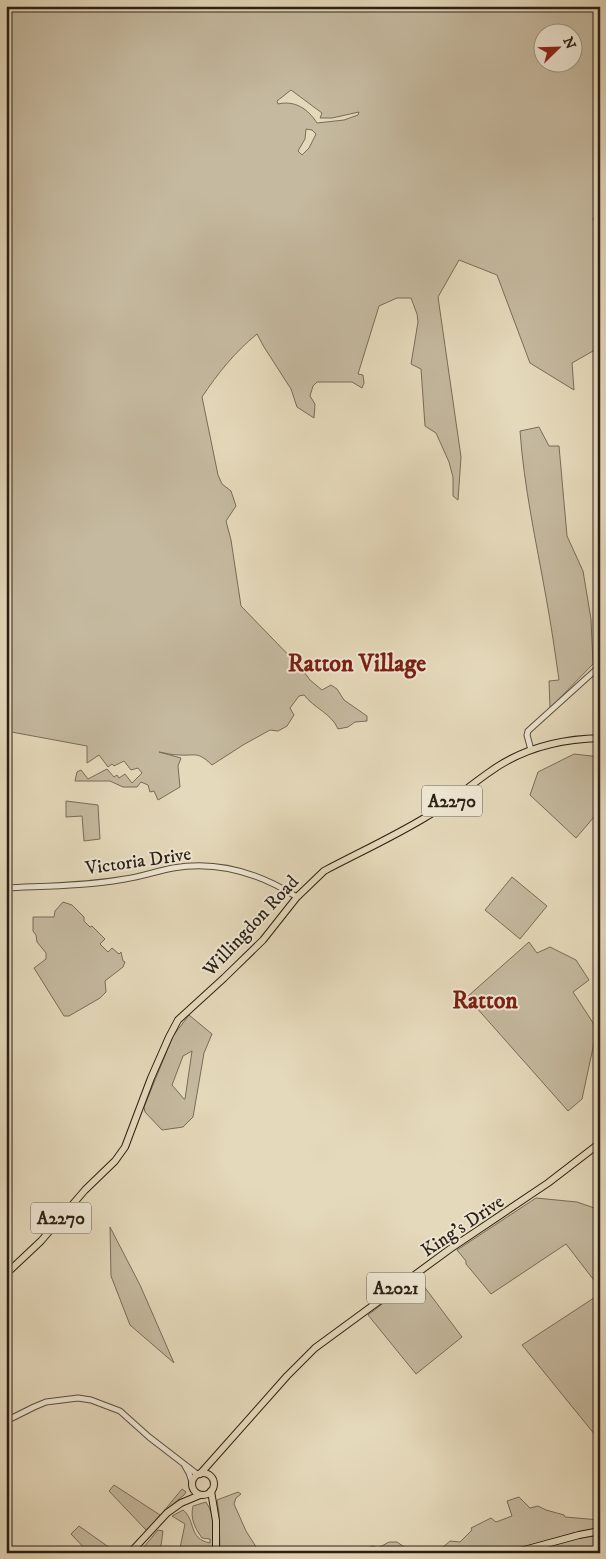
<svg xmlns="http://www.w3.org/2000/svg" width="606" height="1559" font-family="'IM FELL DW Pica',serif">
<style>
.green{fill:#c5b99f;stroke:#786c5a;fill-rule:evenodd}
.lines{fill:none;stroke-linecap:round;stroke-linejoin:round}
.tertiary-casing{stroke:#594e3e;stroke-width:7}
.primary-casing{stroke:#2a1f14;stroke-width:8}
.tertiary{stroke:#eee6d3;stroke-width:5}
.primary{stroke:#e5d9bb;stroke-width:6}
.labels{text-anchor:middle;stroke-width:4;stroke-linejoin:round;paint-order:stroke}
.shield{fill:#eee6d3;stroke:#655b4d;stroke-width:1}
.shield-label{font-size:18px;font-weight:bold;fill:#2a1f14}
.street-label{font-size:19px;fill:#2a1f14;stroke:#eee6d3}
.district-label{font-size:24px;font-weight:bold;fill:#7a1f14;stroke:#eee6d3}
</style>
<rect width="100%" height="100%" fill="#e5d9bb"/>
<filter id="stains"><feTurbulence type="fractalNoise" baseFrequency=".004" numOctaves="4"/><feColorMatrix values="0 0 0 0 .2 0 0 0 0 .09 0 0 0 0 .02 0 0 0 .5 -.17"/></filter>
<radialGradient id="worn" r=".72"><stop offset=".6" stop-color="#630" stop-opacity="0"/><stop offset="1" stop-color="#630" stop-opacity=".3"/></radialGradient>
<!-- green -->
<g class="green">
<path d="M6 6H600V232L593 218 600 242V347L572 363 574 390 530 363 497 275 459 260 438 297 461 457 458 500 453 496V477L449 462 436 433 425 426 421 369 411 364 418 322 417 314 411 298H397L379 306 358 374 363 375 364 383 362 388 352 382H317L313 386 310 396 315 404 314 418 297 407 291 389 264 347 257 334C235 352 218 373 202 397L218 475 222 484 231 491 236 506 226 521 231 540 241 606 301 668 310 680 322 690 331 685 337 689 344 700 367 716V721L355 722 348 727 338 729C332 714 314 708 304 695L299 696 290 708 294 715 287 726 278 731 270 730 243 745 212 765C197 751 197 756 179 755 172 755 165 753 159 752L181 758 178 766 180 787 158 800 154 791 150 792 148 785 141 782 137 787H123L110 781H75L77 772 81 770 88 779 107 769 114 777 117 775 119 778 125 774 132 783 142 773 138 768 131 770 124 761 114 766 112 764 108 767 99 755 87 763V746L6 731ZM574 32V62H544V32ZM291 90 322 113 320 118H332L359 112 358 115 344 120 317 123C308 109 295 100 278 104L277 101ZM306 129 312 130 316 134 309 148 302 155 298 151 305 139Z"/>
<path d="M539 427 549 446H559L567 536 583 571 591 619 593 664 550 708 549 681 559 680C555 652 551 624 546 597 536 541 524 487 520 431Z"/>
<polygon points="574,754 600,757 600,810 576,838 530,795 538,772"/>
<polygon points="66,801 98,805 100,839 84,841 82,816 66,817"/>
<polygon points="512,877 547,906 520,939 485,910"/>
<polygon points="63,902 72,905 84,917 84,921 90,927 92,926 105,939 100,944 108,952 112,948 119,954 121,952 123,961 125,962 123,967 105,981 106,992 100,998 69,1016 64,1016 34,968 46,959 46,953 37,942 36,935 33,931 33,917 54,917 55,911"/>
<polygon points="529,942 537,953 550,947 576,960 589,980 573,992 597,1029 582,1099 568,1111 467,997"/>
<path d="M189 1015 212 1034 204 1053 193 1117 183 1127 162 1130 145 1112 144 1107 173 1036ZM192 1051 185 1099H184L172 1085 183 1056Z"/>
<polygon points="536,1198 577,1202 600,1210 600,1288 566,1244 491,1294 466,1264 466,1261 457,1250"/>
<polygon points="110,1227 140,1285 174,1363 130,1325 111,1276"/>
<polygon points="417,1277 462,1337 416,1374 368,1315"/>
<polygon points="600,1294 600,1441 522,1345"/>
<polygon points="114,1485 160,1515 147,1531 109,1491"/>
<polygon points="182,1489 186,1492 184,1495 163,1512"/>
<polygon points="238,1492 241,1494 236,1498 234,1504 246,1531 260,1553 220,1553 219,1513 217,1500"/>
<polygon points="519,1497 530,1508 538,1506 546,1510 564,1515 565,1517 600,1520 600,1528 573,1533 503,1553 431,1553 442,1548 450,1541 460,1542 472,1530 471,1528 491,1518 496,1522 512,1516 507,1501"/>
<path d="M206 1502C216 1517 215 1535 213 1553H179L185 1524 172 1516 183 1510C196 1520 188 1539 210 1543V1539L202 1538C195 1528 190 1519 193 1506Z"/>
<polygon points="79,1526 117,1553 89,1553 71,1534"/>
<polygon points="158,1530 163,1531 160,1553 139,1553"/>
<polygon points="600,1535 600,1553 524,1553 571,1539"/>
<polygon points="389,1542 397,1542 413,1553 348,1553 373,1546 378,1548"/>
</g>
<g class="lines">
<!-- tertiary casing -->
<g class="tertiary-casing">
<g id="tertiary">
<polyline points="531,750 527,735 528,731 600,666"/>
<path d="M6 888C45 886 86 886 125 879 141 877 157 871 173 868 218 860 259 873 297 897"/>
<polyline points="6,1421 34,1407 46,1402 78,1398 91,1400 120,1411 149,1437 197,1474"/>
<polyline points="185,1466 189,1473 192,1482"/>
</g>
</g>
<!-- primary casing -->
<g class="primary-casing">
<g id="primary">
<path d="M6 1274 41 1241 85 1190 115 1161 125 1147 151 1078 169 1037 178 1020 224 978 263 940 297 897 324 871C358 853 393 837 426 817 449 804 469 786 491 771 523 748 561 739 600 738"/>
<circle cx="203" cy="1484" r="11"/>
<polyline points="200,1474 287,1376 315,1348 450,1249 548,1183 600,1143"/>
<polyline points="211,1491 216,1521 216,1553"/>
<polyline points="130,1553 167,1513 181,1503 200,1495"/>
<polyline points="513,1553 579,1535 600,1531"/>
</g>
</g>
<!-- tertiary -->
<use href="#tertiary" class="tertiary"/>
<!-- primary -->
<use href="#primary" class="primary"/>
</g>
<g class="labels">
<!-- shield labels -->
<g class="shield">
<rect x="422" y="785.5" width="60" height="31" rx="4"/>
<rect x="31" y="1202.5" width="60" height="31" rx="4"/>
<rect x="367" y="1272.5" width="58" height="31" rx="4"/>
</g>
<g class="shield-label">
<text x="452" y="807">A2270</text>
<text x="61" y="1224">A2270</text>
<text x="396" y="1294">A2021</text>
</g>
<!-- street labels -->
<g class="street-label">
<text transform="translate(138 860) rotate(-8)" y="7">Victoria Drive</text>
<text transform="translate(250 925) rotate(-47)" y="7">Willingdon Road</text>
<text transform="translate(462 1225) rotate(-34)" y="7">King's Drive</text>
</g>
<!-- district labels -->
<g class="district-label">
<text x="357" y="671">Ratton Village</text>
<text x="485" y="1008">Ratton</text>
</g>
</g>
<!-- margin -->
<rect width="606" height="1559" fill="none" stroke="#e5d9bb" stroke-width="25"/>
<rect x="8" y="8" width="591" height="1544" fill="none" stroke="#2a1f14" stroke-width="2.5"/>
<rect x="12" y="12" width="581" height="1534" fill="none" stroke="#2a1f14"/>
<!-- north arrow -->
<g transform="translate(558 48) rotate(67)"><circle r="24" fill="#eee6d3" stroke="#a09687"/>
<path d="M0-4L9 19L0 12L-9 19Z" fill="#8f2418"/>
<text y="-8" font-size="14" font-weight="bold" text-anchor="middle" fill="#2a1f14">N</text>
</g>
<rect width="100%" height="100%" filter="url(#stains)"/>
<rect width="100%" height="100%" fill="url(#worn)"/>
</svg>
